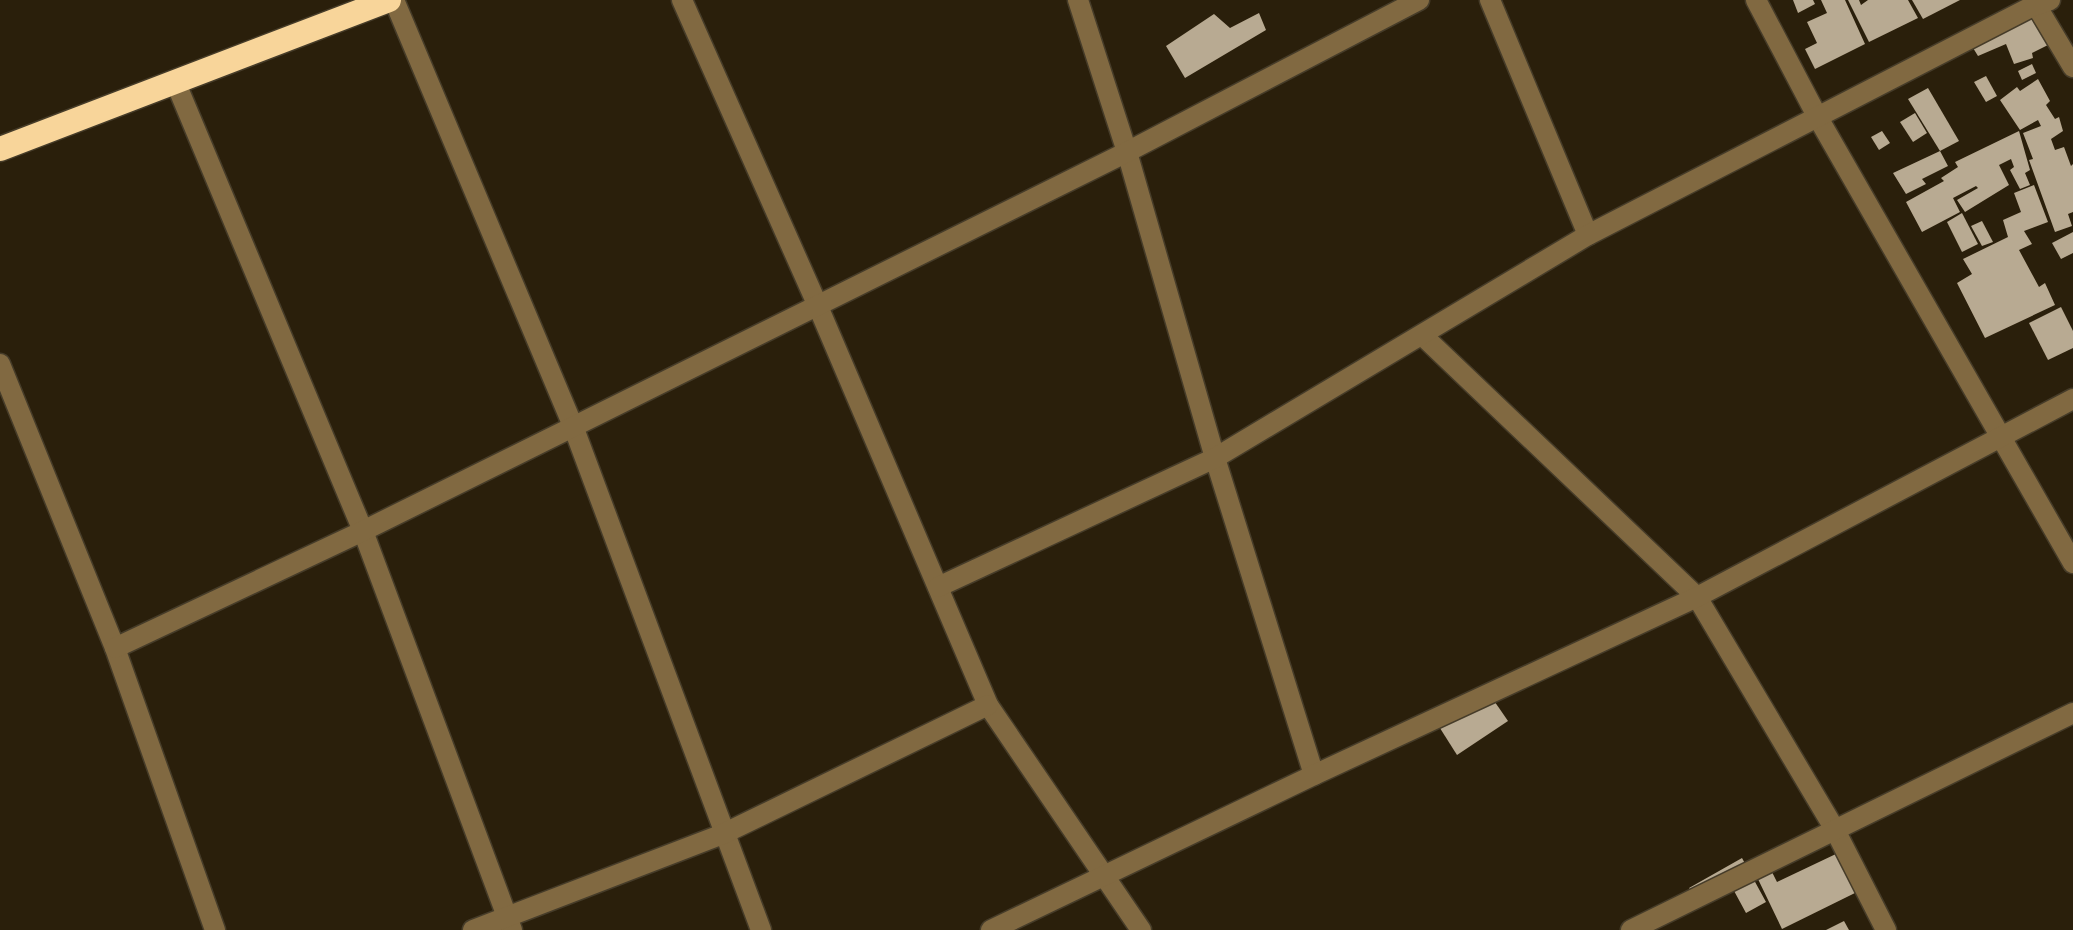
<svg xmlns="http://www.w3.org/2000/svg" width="2073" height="930" font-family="Commissioner,sans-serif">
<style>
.building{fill:#b8aa92}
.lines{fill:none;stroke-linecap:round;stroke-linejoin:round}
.minor-casing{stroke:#463c29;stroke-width:23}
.highway-casing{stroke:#463c29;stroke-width:27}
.minor{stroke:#816941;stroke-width:20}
.highway{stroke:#f8d59a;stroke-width:24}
</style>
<rect width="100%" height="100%" fill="#2a1f0b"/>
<!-- building -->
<g class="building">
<polygon points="1793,0 1813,0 1815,4 1798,13"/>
<polygon points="1821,0 1845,0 1865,44 1815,69 1805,49 1817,43 1807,22 1827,13"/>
<polygon points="1848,0 1859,0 1861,5 1868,0 1908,0 1918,18 1869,42"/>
<polygon points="1912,0 1960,0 1923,19"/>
<polygon points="2032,10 2050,44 2032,53 2033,58 2014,64 2006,44 1978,56 1970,43"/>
<polygon points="1259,13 1266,30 1185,78 1166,46 1214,14 1230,28"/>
<polygon points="2032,64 2036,73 2022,80 2018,71"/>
<polygon points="1986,76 1997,96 1986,102 1974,82"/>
<polygon points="2038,79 2050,101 2046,105 2055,119 2059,117 2063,131 2051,139 2055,150 2064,147 2071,166 2073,164 2073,212 2068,214 2072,226 2055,232 2029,160 2033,159 2023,133 2041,126 2038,120 2020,130 2000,100 2017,87 2020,91"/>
<polygon points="1928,88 1959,141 1940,151 1908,99"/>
<polygon points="1915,113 1927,133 1913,142 1900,122"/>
<polygon points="1882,131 1890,143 1879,150 1871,137"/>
<polygon points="2019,131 2030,170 2025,173 2030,185 2020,189 2010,170 2014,167 2011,159 1999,165 2009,185 1965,212 1957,200 1978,188 1976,186 1953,198 1960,212 1922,232 1906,202 1944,181 1941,178 1958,167 1955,162"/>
<polygon points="1940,151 1948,166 1922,179 1926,184 1906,194 1893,173"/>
<polygon points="2034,185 2048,222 2024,231 2032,244 2019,250 2039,287 2045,283 2055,305 1985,338 1957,283 1972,274 1963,259 2008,237 2003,220 2021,212 2014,193"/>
<polygon points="1962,213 1978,244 1962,252 1947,222"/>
<polygon points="1982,221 1993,242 1982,246 1971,226"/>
<polygon points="2073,232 2073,253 2061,259 2052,243"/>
<polygon points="2061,307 2073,331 2073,348 2048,360 2029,323"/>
<polygon points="1488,692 1508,721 1457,755 1438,725"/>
<polygon points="1838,853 1857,892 1782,929 1757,877 1771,870 1777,882"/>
<polygon points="1742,858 1766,902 1746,913 1733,889 1700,907 1689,888"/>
<polygon points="1844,921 1849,930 1826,930"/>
</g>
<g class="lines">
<!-- minor casing -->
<g class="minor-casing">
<g id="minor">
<polyline points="394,0 573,426 761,930"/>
<polyline points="682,0 817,304 988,705 1141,930"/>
<polyline points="1078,0 1127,152 1215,458 1314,775"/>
<polyline points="1490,0 1588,235"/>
<polyline points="1756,0 1817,116 2073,563"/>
<polyline points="2033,0 2073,67"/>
<polyline points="175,81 363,531 512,930"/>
<polyline points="1422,335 1697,597 1834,828 1886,930"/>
<polyline points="0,364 115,648 215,930"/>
<polyline points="938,587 1215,458 1588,235 2031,7 2050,0"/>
<polyline points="115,648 363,531 1127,152 1419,0"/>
<polyline points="473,930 723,834 988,705"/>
<polyline points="991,930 1314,775 1697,597 2073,399"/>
<polyline points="1631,930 2073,713"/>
</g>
</g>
<!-- highway casing -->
<g class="highway-casing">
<polyline id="highway" points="0,149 389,0"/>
</g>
<!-- minor -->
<use href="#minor" class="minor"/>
<!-- highway -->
<use href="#highway" class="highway"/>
</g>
</svg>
